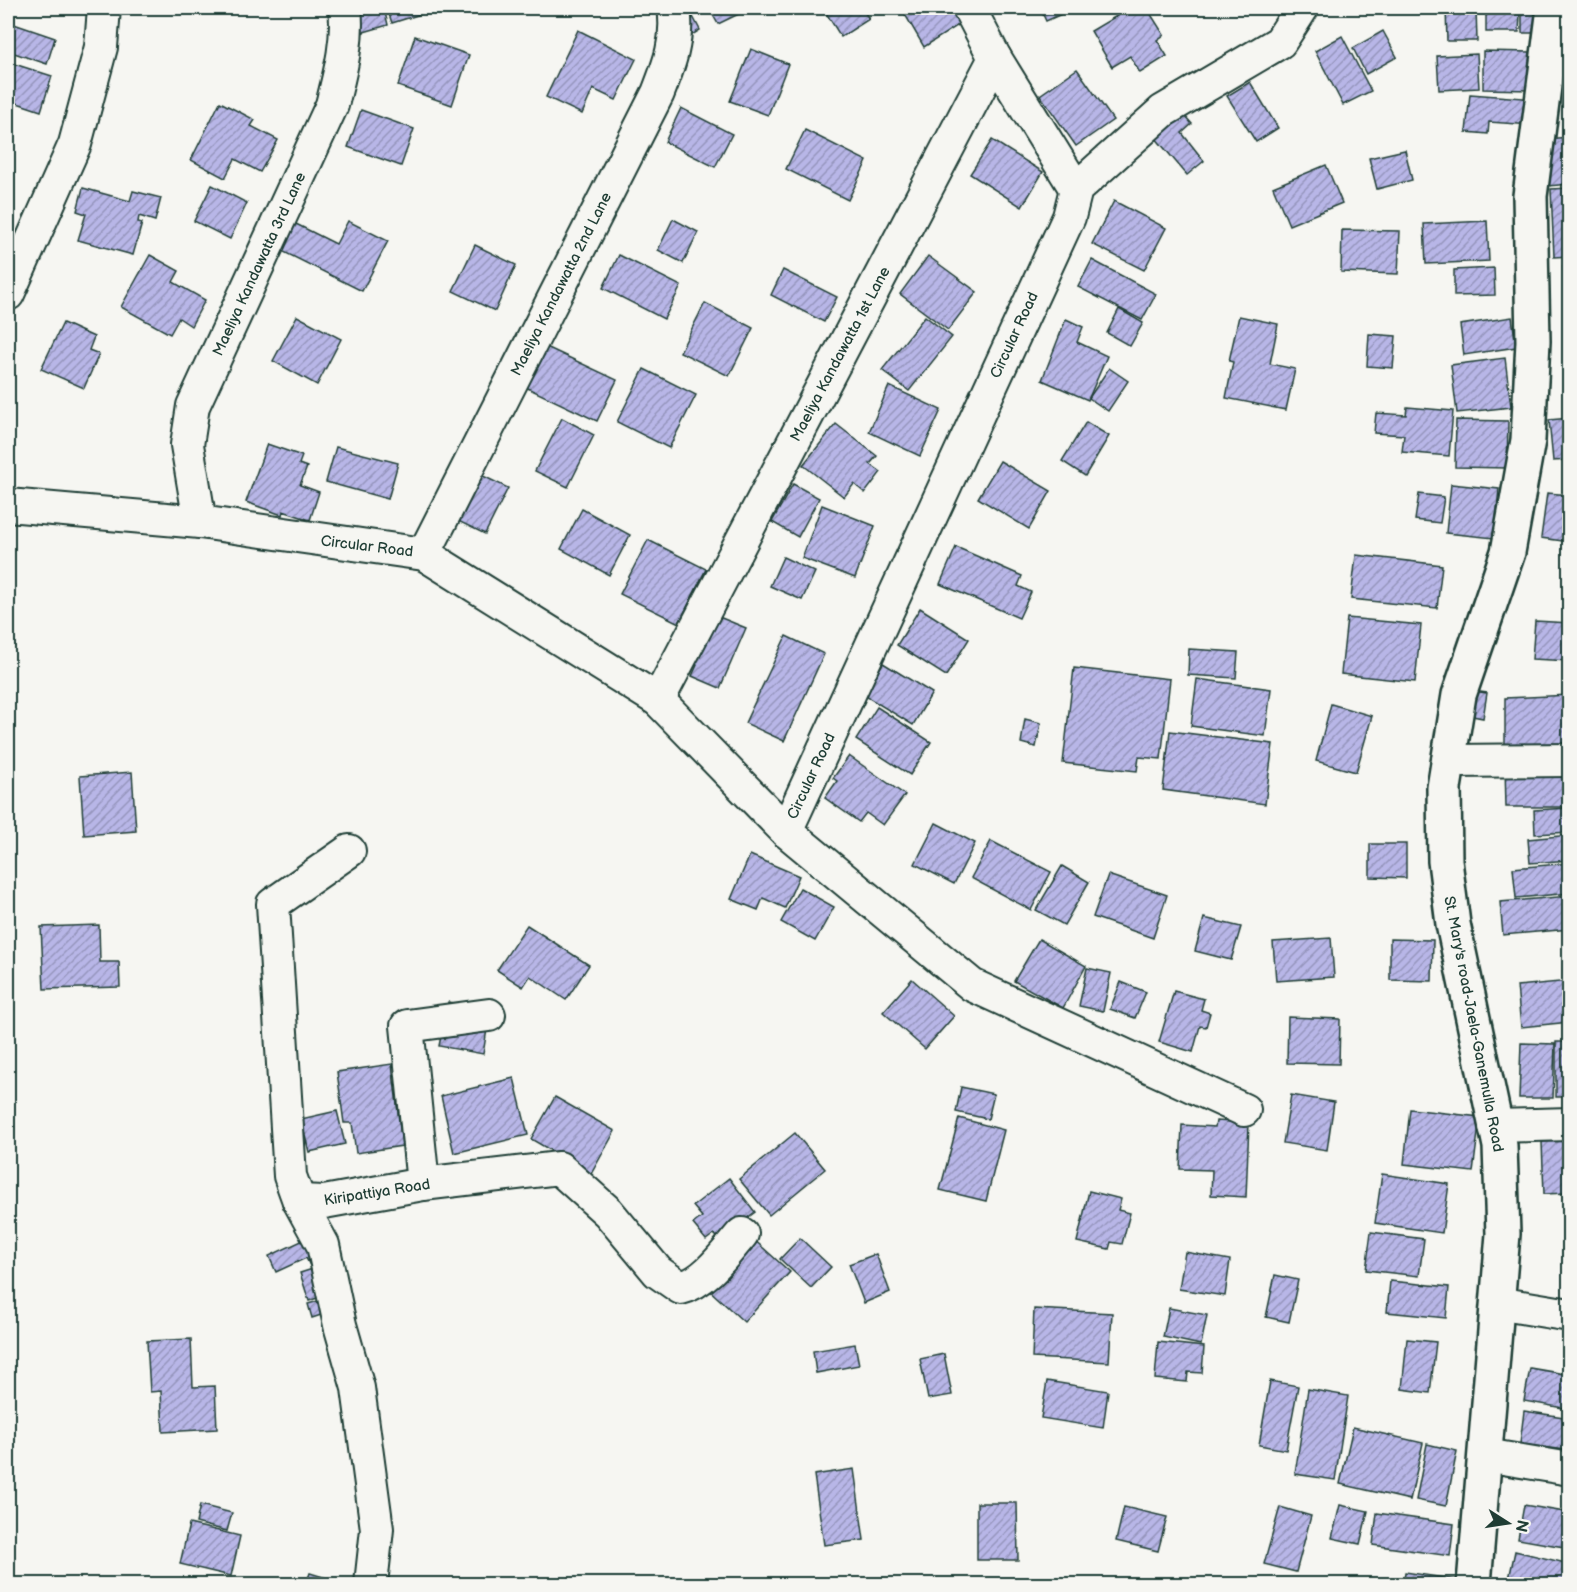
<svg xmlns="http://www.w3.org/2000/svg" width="1577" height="1592" font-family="'Balsamiq Sans',sans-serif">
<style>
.building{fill:url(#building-hatch);stroke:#1f3d34;stroke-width:1.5}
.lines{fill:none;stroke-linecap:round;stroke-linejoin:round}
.minor-casing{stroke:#1f3d34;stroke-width:36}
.secondary-casing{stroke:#1f3d34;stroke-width:38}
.minor{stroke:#f6f6f2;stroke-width:32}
.secondary{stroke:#f6f6f2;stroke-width:33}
.labels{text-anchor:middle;stroke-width:4.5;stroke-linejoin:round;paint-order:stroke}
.street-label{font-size:15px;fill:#1f3d34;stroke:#f6f6f2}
</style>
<defs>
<pattern id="building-hatch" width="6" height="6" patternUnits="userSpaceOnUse" patternTransform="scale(1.5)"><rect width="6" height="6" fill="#b8b6e7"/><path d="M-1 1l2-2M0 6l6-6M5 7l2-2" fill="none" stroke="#9595bc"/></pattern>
</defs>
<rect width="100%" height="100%" fill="#f6f6f2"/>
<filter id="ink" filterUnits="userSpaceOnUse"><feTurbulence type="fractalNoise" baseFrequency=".0167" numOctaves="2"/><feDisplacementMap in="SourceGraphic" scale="12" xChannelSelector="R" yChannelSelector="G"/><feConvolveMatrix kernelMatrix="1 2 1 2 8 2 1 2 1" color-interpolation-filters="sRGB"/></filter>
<g filter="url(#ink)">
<!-- building -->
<g class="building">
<polygon points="350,8 384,8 388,25 357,34"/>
<polygon points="387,8 440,8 392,23"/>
<polygon points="709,8 751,8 718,24"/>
<polygon points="823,8 862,8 869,19 841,37"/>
<polygon points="870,8 884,8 874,14"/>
<polygon points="908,8 951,8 960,24 924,47 903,11"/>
<polygon points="1040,8 1075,8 1046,21"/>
<polygon points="1130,8 1147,8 1164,35 1157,40 1167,56 1140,73 1130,56 1112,67 1091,31"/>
<polygon points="1373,8 1391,8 1392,9 1375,13"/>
<polygon points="1446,8 1476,8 1477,41 1447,41"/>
<polygon points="1488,8 1539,8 1539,33 1522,33 1522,13 1488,14"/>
<polygon points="690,11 700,30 687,38"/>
<polygon points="1486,14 1520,14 1519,32 1486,32"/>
<polygon points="8,22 55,38 47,64 8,51"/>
<polygon points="578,30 636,59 616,100 593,89 582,114 546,97"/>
<polygon points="1383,31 1397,57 1366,74 1353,48"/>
<polygon points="415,36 469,55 452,105 398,86"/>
<polygon points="1342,36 1371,91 1343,105 1315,51"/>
<polygon points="751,49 788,64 768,115 730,101"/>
<polygon points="1483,51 1531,52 1531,90 1483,89"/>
<polygon points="1477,54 1479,88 1439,90 1437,56"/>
<polygon points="8,62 52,76 41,111 8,100"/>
<polygon points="1077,69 1113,120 1076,146 1040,95"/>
<polygon points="1250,82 1278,128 1256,142 1227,96"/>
<polygon points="1470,94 1535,99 1533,125 1489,122 1488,134 1466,132"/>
<polygon points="220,102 255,120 251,126 278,140 260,172 235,159 225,178 191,160"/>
<polygon points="1177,107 1192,124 1182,133 1204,161 1187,175 1149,130"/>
<polygon points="681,108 732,134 715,167 665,142"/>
<polygon points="361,110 414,129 401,166 348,147"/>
<polygon points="805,130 867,161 848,200 786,169"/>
<polygon points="1570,137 1570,184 1548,186 1545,139"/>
<polygon points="992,140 1043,172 1022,207 970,174"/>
<polygon points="1405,150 1412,180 1377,189 1369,158"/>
<polygon points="1326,165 1342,203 1289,225 1273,187"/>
<polygon points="212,185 247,203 230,239 194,221"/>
<polygon points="83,188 130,201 133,191 161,198 155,221 139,216 138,222 142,223 133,255 78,240 86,214 77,211"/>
<polygon points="1570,188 1570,256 1554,257 1551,189"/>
<polygon points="1114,201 1166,228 1144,270 1092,244"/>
<polygon points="673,219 698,232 683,263 658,250"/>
<polygon points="290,221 336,244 348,221 388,241 362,291 276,248"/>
<polygon points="1487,221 1489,261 1426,264 1424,224"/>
<polygon points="1342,230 1400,231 1398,274 1341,272"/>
<polygon points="475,245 516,265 495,311 453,291"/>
<polygon points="150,255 179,271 173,282 205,300 191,326 179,318 170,334 121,307"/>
<polygon points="619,255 681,286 664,319 603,288"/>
<polygon points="928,256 977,292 948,330 900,294"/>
<polygon points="1092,260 1156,294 1142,320 1078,287"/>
<polygon points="1570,265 1570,295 1566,295 1563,266"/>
<polygon points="1494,268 1495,295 1454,296 1454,270"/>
<polygon points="783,270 837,297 824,322 771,295"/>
<polygon points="705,303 753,328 729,376 680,352"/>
<polygon points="1119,309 1143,323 1130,346 1107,333"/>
<polygon points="297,316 341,339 317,385 273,361"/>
<polygon points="925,316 952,337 909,391 882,370"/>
<polygon points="1239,316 1278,324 1270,364 1295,369 1286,410 1226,398 1233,362 1229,361"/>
<polygon points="1512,317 1516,347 1464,355 1460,325"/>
<polygon points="1066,319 1083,327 1077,342 1107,356 1088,400 1042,380"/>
<polygon points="63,323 94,337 89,350 99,354 84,388 41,369"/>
<polygon points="1369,334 1396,336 1393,368 1367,366"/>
<polygon points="540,344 617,380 597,421 521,385"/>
<polygon points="1505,358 1511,407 1457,413 1451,365"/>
<rect x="1567" y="359" width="3" height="32"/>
<polygon points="1109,368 1128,381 1108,411 1089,398"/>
<polygon points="644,369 696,395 669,448 617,422"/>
<polygon points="889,386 941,410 920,456 869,432"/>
<polygon points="1407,407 1453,411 1449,456 1402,452 1404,435 1374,433 1376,413 1406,415"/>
<polygon points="562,418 594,435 568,487 535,471"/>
<polygon points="1570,418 1570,460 1553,461 1549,420"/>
<polygon points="1456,420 1508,421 1507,468 1455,467"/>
<polygon points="1086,422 1109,436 1085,476 1062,461"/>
<polygon points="836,424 877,456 870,464 881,472 865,493 854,484 844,497 803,465"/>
<polygon points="267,444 302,456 299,464 307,467 300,485 319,492 310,520 283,511 282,515 246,502"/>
<polygon points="336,447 398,463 388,499 326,482"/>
<polygon points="1000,461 1051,491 1029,529 978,498"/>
<polygon points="477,473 508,488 485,534 454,519"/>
<polygon points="793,484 819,498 798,537 772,522"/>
<polygon points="1451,484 1499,489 1494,538 1446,533"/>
<polygon points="1547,493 1570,495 1570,542 1541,538"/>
<polygon points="1419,494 1444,497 1440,523 1415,520"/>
<polygon points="822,505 875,526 855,578 802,558"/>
<polygon points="582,509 630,535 609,575 561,549"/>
<polygon points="648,540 706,569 679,623 620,594"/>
<polygon points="956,547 1022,576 1018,586 1031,592 1019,618 940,584"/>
<polygon points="1356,555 1442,565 1437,608 1351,599"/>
<polygon points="783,557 815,572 802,600 770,586"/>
<polygon points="920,608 969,639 946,676 897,645"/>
<polygon points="719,617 746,628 720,688 692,676 697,665 689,661 706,623 715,627"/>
<polygon points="1347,618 1421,625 1415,682 1341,674"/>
<polygon points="1535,621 1570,623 1570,661 1532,659"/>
<polygon points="786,636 824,654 784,741 745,723"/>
<polygon points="1189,649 1238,652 1236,678 1188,675"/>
<polygon points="883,663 932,693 913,725 864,695"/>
<polygon points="1074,668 1170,679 1161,759 1139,757 1137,771 1063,763"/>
<polygon points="1197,679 1271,689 1265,736 1191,726"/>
<polygon points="1465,690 1487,693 1483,718 1462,714"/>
<polygon points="1570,695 1570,753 1505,754 1505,698"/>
<polygon points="1331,704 1372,716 1356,772 1316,761"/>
<polygon points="877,707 931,742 910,775 856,740"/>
<polygon points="1025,719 1041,723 1036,747 1021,743"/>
<polygon points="1170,731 1273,744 1265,804 1163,790"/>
<polygon points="849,756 905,795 883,825 866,813 859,822 825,798 837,781 833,778"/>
<polygon points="1569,765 1570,807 1506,807 1505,766"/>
<polygon points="132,772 136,831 84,835 80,776"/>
<polygon points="1570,808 1570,832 1535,834 1534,810"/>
<polygon points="936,823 975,843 954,884 915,864"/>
<polygon points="1570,835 1570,860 1530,863 1528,839"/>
<polygon points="991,841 1051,872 1031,910 971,878"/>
<polygon points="1370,844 1406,844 1406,878 1370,877"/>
<polygon points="750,855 799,876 785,908 763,898 758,910 731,899"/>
<polygon points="1570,863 1570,893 1516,898 1513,868"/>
<polygon points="1062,866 1089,882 1064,925 1036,910"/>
<polygon points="1108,875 1167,895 1153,938 1093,917"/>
<polygon points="800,888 834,907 815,941 781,922"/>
<polygon points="1570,896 1570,929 1503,935 1500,902"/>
<polygon points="1204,918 1241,927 1231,960 1195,951"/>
<polygon points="99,925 100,962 119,962 120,987 44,989 41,927"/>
<polygon points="527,925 589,965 566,1000 530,976 523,987 497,970"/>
<polygon points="1331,938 1334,977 1276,981 1273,942"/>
<polygon points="1039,939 1086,966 1063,1008 1014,981"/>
<polygon points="1390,939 1433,940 1432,981 1390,980"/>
<polygon points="1087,968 1111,973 1103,1011 1079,1006"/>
<polygon points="912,979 954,1016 925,1049 883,1012"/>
<polygon points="1570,981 1570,1022 1521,1027 1517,986"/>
<polygon points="1121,982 1146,992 1135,1018 1110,1009"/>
<polygon points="1174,991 1204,999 1201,1010 1210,1013 1206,1027 1200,1026 1193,1052 1159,1042"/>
<polygon points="448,1002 476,1006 488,1023 483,1054 439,1046"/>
<polygon points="1288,1017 1340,1019 1339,1064 1287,1063"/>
<rect x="1556" y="1042" width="14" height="55"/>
<polygon points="1521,1043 1555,1044 1553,1098 1519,1098"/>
<polygon points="392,1064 402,1146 356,1153 352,1123 344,1123 337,1072"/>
<polygon points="514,1078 528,1135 454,1153 441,1096"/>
<polygon points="961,1087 994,1094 988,1119 956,1112"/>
<polygon points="1291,1095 1334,1102 1327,1150 1283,1143"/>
<polygon points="555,1097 615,1131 591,1174 531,1139"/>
<polygon points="1410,1109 1480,1117 1473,1172 1404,1164"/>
<polygon points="337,1111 345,1144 309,1152 301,1119"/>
<polygon points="959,1118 1004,1130 986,1201 940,1190"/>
<polygon points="1216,1121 1249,1123 1246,1197 1211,1195 1212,1170 1180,1169 1182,1125 1215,1127"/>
<polygon points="795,1133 825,1169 769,1215 739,1179"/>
<polygon points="1566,1141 1567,1193 1544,1194 1542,1142"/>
<polygon points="1382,1174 1449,1184 1442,1233 1375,1223"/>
<polygon points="729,1178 755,1212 719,1239 714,1234 706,1240 693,1224 702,1217 693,1206"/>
<polygon points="1089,1191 1121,1199 1118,1210 1130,1213 1122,1244 1111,1242 1109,1249 1077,1242"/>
<rect x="1564" y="1203" width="6" height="35"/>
<polygon points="1371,1232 1424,1239 1419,1276 1366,1270"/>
<polygon points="751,1237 790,1272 744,1322 706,1287"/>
<polygon points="308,1238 322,1262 311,1268 306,1258 276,1272 269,1256"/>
<polygon points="800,1238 831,1267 811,1288 780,1259"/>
<polygon points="1185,1252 1230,1260 1225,1296 1179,1289"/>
<polygon points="876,1254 890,1292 864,1303 849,1264"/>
<polygon points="319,1267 328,1294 309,1301 300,1273"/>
<polygon points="1275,1275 1298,1280 1289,1322 1266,1317"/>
<polygon points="1390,1281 1449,1287 1446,1318 1387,1312"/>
<polygon points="329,1298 333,1311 312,1318 308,1304"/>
<polygon points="1169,1308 1207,1315 1201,1345 1163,1337"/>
<polygon points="1034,1309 1112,1313 1109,1362 1032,1358"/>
<polygon points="191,1339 193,1387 215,1386 217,1429 163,1432 161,1391 150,1392 147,1341"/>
<polygon points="1407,1339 1436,1342 1430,1393 1402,1389"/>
<polygon points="1158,1342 1204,1347 1202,1373 1188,1372 1187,1382 1155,1379"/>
<polygon points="855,1344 859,1365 816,1373 813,1351"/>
<polygon points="944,1354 952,1395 928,1399 920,1359"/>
<polygon points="1530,1368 1570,1375 1569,1409 1524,1401"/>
<polygon points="1047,1381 1108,1391 1103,1428 1041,1418"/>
<polygon points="1270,1381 1298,1386 1286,1450 1259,1445"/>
<polygon points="1308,1389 1348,1396 1335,1480 1295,1474"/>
<polygon points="1524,1411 1570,1418 1566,1450 1520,1444"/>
<polygon points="1353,1427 1423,1443 1410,1500 1340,1484"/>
<polygon points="1427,1444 1457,1451 1446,1506 1416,1500"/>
<polygon points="854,1469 864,1540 824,1545 814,1475"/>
<polygon points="977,1503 1017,1503 1018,1560 977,1560"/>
<polygon points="200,1505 232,1513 227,1531 196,1523"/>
<polygon points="1340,1505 1368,1511 1360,1544 1332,1538"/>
<polygon points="1524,1505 1570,1513 1570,1548 1518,1539"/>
<polygon points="1124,1507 1167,1517 1158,1551 1116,1541"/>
<polygon points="1280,1507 1311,1516 1296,1572 1264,1564"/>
<polygon points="1377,1513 1454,1524 1450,1556 1373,1545"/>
<polygon points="189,1524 240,1536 231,1576 180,1564"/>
<polygon points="1515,1551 1570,1564 1570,1584 1533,1584 1509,1579"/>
<polygon points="1405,1572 1458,1580 1457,1584 1403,1584"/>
<polygon points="310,1573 330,1579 329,1584 306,1584"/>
</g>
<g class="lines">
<!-- minor casing -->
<g class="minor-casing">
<g id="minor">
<polyline points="995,58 1076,189"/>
<polyline points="8,294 75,144 101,47 104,8"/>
<polyline points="8,505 200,522 424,554 658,700 786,831 972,985 1244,1110"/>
<path d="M200 522 187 445 193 406 332 105C340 73 349 40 345 8"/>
<path d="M424 554 658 93C669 65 679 39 674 8"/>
<polyline points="658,700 995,58 969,8"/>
<polyline points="1448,761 1570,760"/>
<polyline points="786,831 1069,217 1076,189 1163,111 1280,42 1302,8"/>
<polyline points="1495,1126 1570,1124"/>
<polyline points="423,1184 407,1026 489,1015"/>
<polyline points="299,1201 290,1176 273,904 349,851"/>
<polyline points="1497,1303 1570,1315"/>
<polyline points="1485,1455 1570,1469"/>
<path d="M371 1584 377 1529 358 1388 340 1325 323 1245 299 1201 324 1202 423 1184 559 1168 608 1212 658 1272 681 1288C706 1282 726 1252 742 1234"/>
</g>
</g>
<!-- secondary casing -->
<g class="secondary-casing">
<polyline id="secondary" points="1474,1584 1503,1234 1500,1146 1453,924 1445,861 1444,788 1459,695 1508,552 1528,440 1533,341 1530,196 1554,8"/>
</g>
<!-- minor -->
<use href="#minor" class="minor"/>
<!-- secondary -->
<use href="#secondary" class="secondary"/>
</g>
</g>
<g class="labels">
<!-- street labels -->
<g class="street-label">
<text transform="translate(259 264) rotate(-65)" y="5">Maeliya Kandawatta 3rd Lane</text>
<text transform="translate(561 284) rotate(-63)" y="5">Maeliya Kandawatta 2nd Lane</text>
<text transform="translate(1014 335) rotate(-65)" y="5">Circular Road</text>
<text transform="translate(840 354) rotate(-62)" y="5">Maeliya Kandawatta 1st Lane</text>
<text transform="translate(367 546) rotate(7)" y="5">Circular Road</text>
<text transform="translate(811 776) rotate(-65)" y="5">Circular Road</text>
<text transform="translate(1474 1024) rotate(79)" y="5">St. Mary's road-Jaela-Ganemulla Road</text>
<text transform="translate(377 1192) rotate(-9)" y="5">Kiripattiya Road</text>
</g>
</g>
<!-- margin -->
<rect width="1577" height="1592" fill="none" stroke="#f6f6f2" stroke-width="30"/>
<rect x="15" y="15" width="1547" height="1562" fill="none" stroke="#1f3d34" stroke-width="2" filter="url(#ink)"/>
<!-- north arrow -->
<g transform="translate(1508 1523) rotate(102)" stroke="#f6f6f2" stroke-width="4.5" paint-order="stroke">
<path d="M0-4.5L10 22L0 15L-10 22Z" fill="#1f3d34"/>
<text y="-9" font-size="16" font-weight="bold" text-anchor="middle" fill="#1f3d34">N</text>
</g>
</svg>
